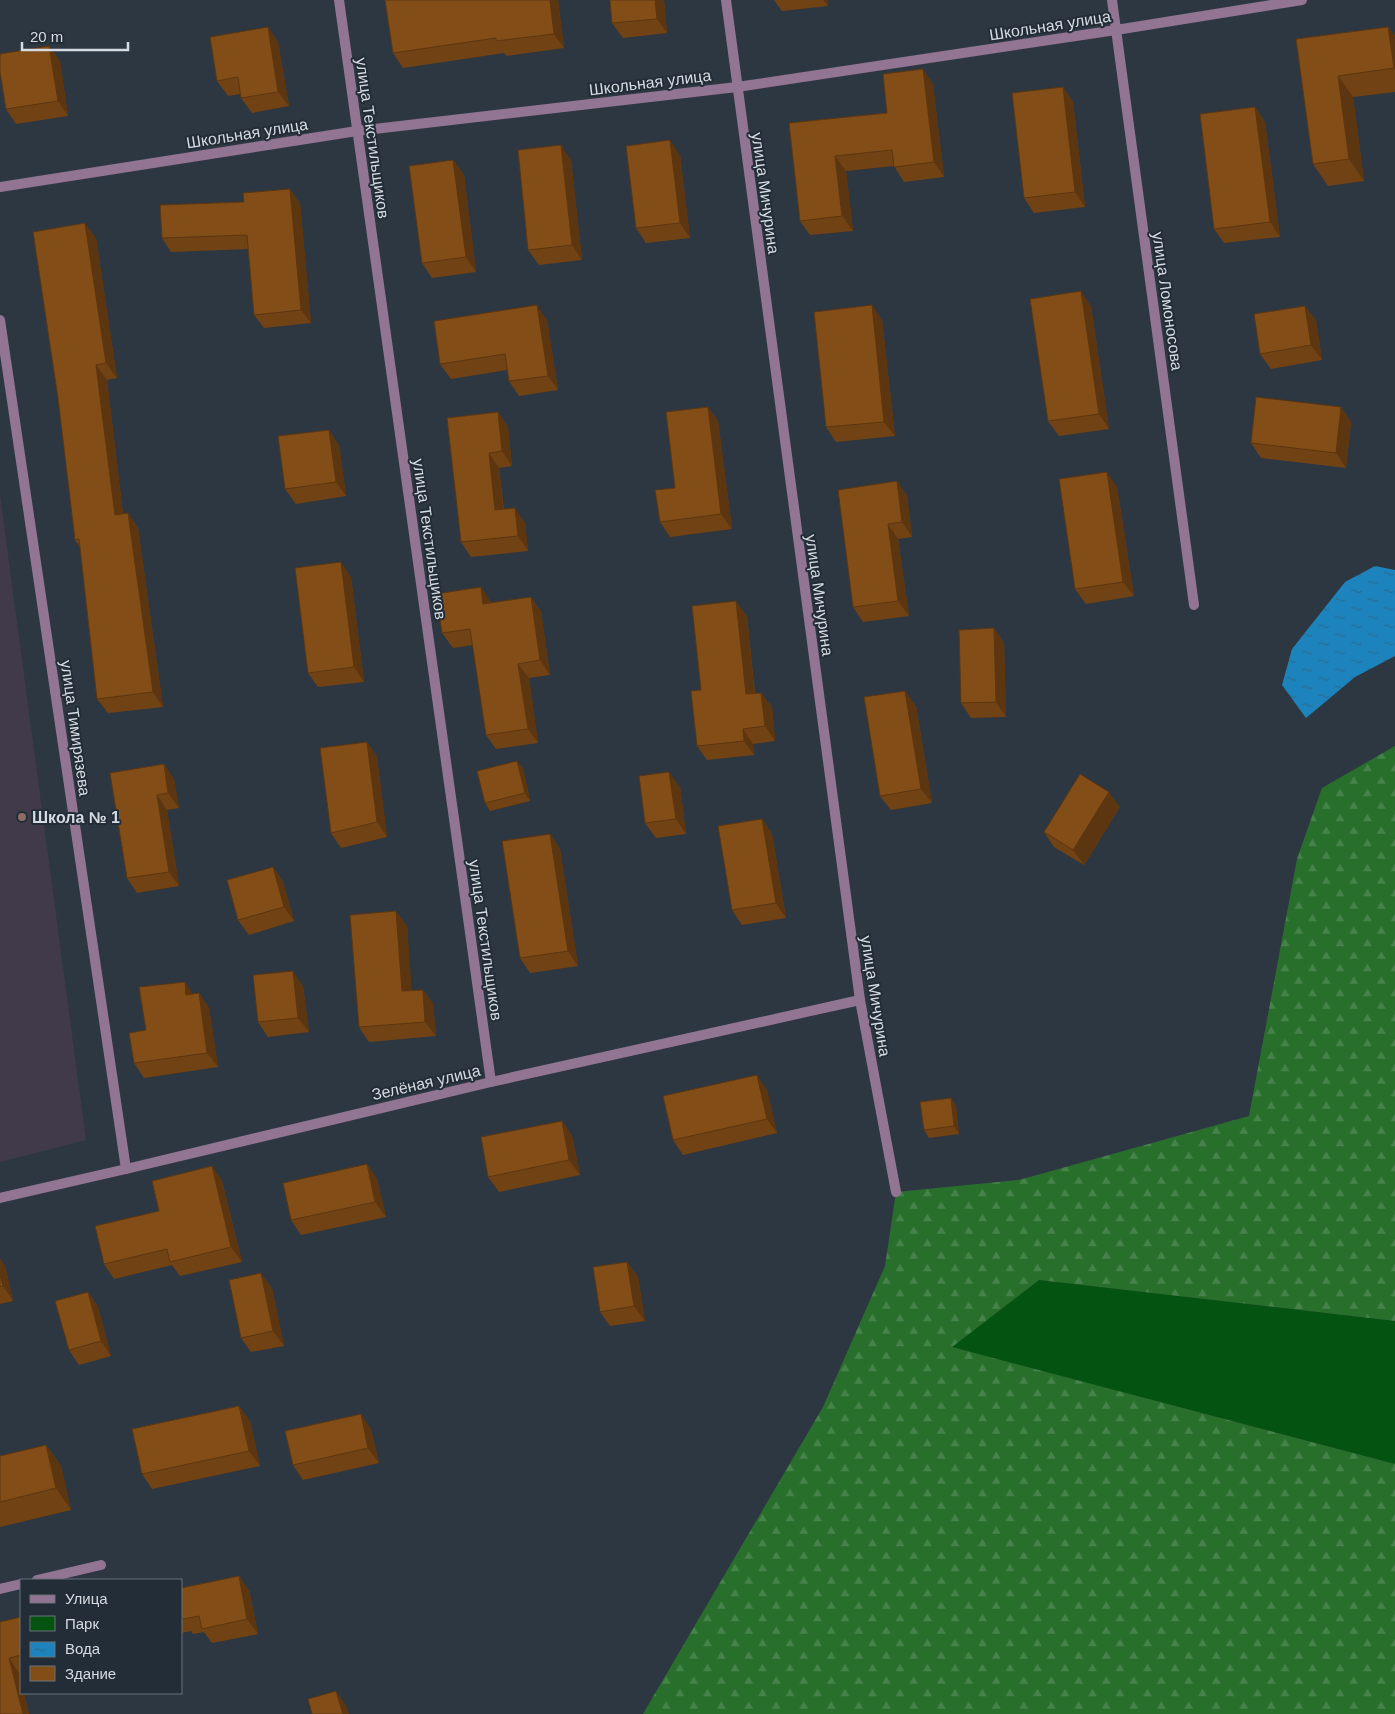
<svg xmlns="http://www.w3.org/2000/svg" width="1395" height="1714" font-family="Helvetica,sans-serif">
<style>
.education{fill:#403a4b}
.green{fill:#045310}
.forest{fill:url(#forest-firs)}
.water{fill:url(#water-ripples)}
.lines{fill:none;stroke-linecap:round;stroke-linejoin:round}
.lane{stroke:#927593;stroke-width:10}
.street{stroke:#927593;stroke-width:10}
.wall{fill:#714214}
.shaded-wall{fill:#5c3610}
.building{fill:#834d17;stroke:#5c3610}
.education-dot{fill:#8d6e63;stroke:#232d37;stroke-width:2}
.labels{text-anchor:middle;stroke-width:4;stroke-linejoin:round;paint-order:stroke}
.street-label{font-size:16px;fill:#d5dbe2;stroke:#232d37}
.poi-label{font-size:16px;font-weight:bold;fill:#d5dbe2;stroke:#232d37;text-anchor:start}
</style>
<defs>
<pattern id="forest-firs" width="22" height="20" patternUnits="userSpaceOnUse" patternTransform="scale(1.25)"><rect width="22" height="20" fill="#286f2c"/><path d="M5 1l3.5 6h-7zM16 11l3.5 6h-7z" fill="#46834a"/></pattern>
<pattern id="water-ripples" width="26" height="14" patternUnits="userSpaceOnUse" patternTransform="scale(1.25)"><rect width="26" height="14" fill="#1d83bc"/><path d="M2 4q2-2 4 0t4 0M15 11q2-2 4 0t4 0" fill="none" stroke="#296c92"/></pattern>
</defs>
<rect width="100%" height="100%" fill="#2d3742"/>
<!-- education -->
<polygon class="education" points="0,495 86,1140 0,1162"/>
<!-- green -->
<polygon class="green" points="1039,1280 1395,1321 1395,1464 951,1347"/>
<!-- forest -->
<polygon class="forest" points="1395,746 1395,1321 1039,1280 952,1347 1395,1464 1395,1714 643,1714 823,1407 885,1266 896,1192 1019,1180 1249,1116 1297,859 1322,788"/>
<!-- water -->
<polygon class="water" points="1375,566 1395,570 1395,656 1355,677 1306,718 1282,685 1292,649 1345,582"/>
<g class="lines">
<!-- lane -->
<g class="lane">
<polyline points="37,1580 101,1565"/>
<polyline points="0,1589 21,1584"/>
</g>
<!-- street -->
<g class="street">
<polyline points="339,0 491,1082"/>
<polyline points="726,0 860,1000 896,1192"/>
<polyline points="1112,0 1194,605"/>
<polyline points="0,187 357,131 737,87 1116,30 1302,0"/>
<polyline points="0,320 126,1169"/>
<polyline points="0,1198 126,1169 491,1082 860,1000"/>
</g>
</g>
<!-- wall -->
<g class="wall">
<polygon points="385,0 558,0 564,48 507,56 504,53 403,68 393,53"/>
<polygon points="610,0 664,0 667,33 623,38 612,23"/>
<polygon points="774,0 827,0 828,6 782,11"/>
<polygon points="268,27 278,42 289,106 252,113 241,98 240,94 228,96 217,81"/>
<polygon points="1388,27 1395,36 1395,92 1353,97 1364,181 1328,186 1313,164 1296,39"/>
<polygon points="49,46 60,61 68,116 16,124 6,109"/>
<polygon points="933,84 944,177 904,182 894,166 846,171 853,231 810,235 800,221 789,123 887,113"/>
<polygon points="1063,87 1073,102 1085,207 1034,213 1024,198"/>
<polygon points="1255,107 1265,122 1280,237 1224,243 1214,229"/>
<polygon points="680,155 690,238 646,243 636,228"/>
<polygon points="453,160 464,175 476,272 432,278 422,263"/>
<polygon points="571,160 582,260 539,265 528,250"/>
<polygon points="300,203 311,323 264,328 254,315 248,249 171,252 162,238"/>
<polygon points="96,238 117,378 107,380 123,514 128,513 138,528 163,707 108,713 97,699 80,547 75,540"/>
<polygon points="1091,306 1109,429 1059,436 1048,421"/>
<polygon points="547,320 558,390 519,396 509,381 507,370 451,379 440,364"/>
<polygon points="882,320 895,436 836,442 826,427"/>
<polygon points="1316,320 1322,360 1271,369 1260,354"/>
<polygon points="708,407 718,421 732,529 670,537 660,522 675,488"/>
<polygon points="1341,407 1351,422 1346,468 1261,458 1251,443"/>
<polygon points="498,412 508,427 512,466 499,468 504,509 525,523 528,551 471,557 461,542"/>
<polygon points="339,445 346,496 296,504 285,489"/>
<polygon points="897,481 907,496 912,537 898,539 909,616 863,622 853,607"/>
<polygon points="1117,487 1134,596 1086,604 1075,589"/>
<polygon points="351,577 364,682 318,687 308,673"/>
<polygon points="531,597 541,612 550,675 529,678 538,743 496,749 486,735 473,645 453,648 442,633 491,602 491,603"/>
<polygon points="747,616 755,693 761,693 772,707 775,741 753,744 754,755 707,760 697,746 701,690"/>
<polygon points="994,628 1004,643 1006,717 971,718 961,703"/>
<polygon points="916,706 932,803 891,810 880,796"/>
<polygon points="367,742 377,757 387,837 341,848 331,833"/>
<polygon points="523,768 530,801 490,811 485,803"/>
<polygon points="110,773 174,779 179,808 167,810 179,886 137,893 127,878"/>
<polygon points="680,787 686,834 656,838 645,823"/>
<polygon points="1120,807 1084,865 1054,847 1044,832"/>
<polygon points="762,819 772,834 786,918 742,925 732,910"/>
<polygon points="550,834 560,849 578,966 530,973 520,958"/>
<polygon points="273,867 283,882 294,921 249,935 238,920"/>
<polygon points="407,926 411,990 423,990 433,1004 436,1036 369,1042 359,1027"/>
<polygon points="303,986 309,1032 268,1037 258,1022"/>
<polygon points="199,993 209,1008 218,1067 144,1078 134,1063 146,1030 193,994"/>
<polygon points="767,1090 777,1133 683,1155 673,1140"/>
<polygon points="951,1098 956,1106 959,1134 929,1138 924,1130"/>
<polygon points="562,1121 572,1136 580,1175 499,1192 488,1177"/>
<polygon points="367,1164 377,1179 386,1217 301,1235 291,1220"/>
<polygon points="212,1166 222,1181 242,1262 180,1276 172,1265 114,1279 104,1264 159,1211"/>
<polygon points="0,1259 5,1266 13,1301 0,1304"/>
<polygon points="627,1262 638,1277 645,1321 610,1326 600,1312"/>
<polygon points="272,1288 284,1346 251,1352 241,1338"/>
<polygon points="88,1292 98,1307 111,1356 79,1365 69,1350"/>
<polygon points="250,1421 260,1466 152,1489 142,1474"/>
<polygon points="371,1429 379,1463 303,1480 293,1465"/>
<polygon points="46,1445 61,1466 71,1510 0,1527 0,1456"/>
<polygon points="181,1588 249,1590 258,1634 212,1643 204,1632 193,1634 191,1631 181,1633"/>
<polygon points="21,1617 21,1672 19,1673 29,1714 0,1714 0,1622"/>
</g>
<!-- shaded-wall -->
<g class="shaded-wall">
<polygon points="550,0 558,0 558,1 564,48 554,34"/>
<polygon points="655,0 664,0 667,33 657,19"/>
<polygon points="823,0 827,0 828,6"/>
<polygon points="268,27 278,42 289,106 278,92"/>
<polygon points="1388,27 1395,36 1395,69 1394,68"/>
<polygon points="49,46 60,61 68,116 58,101"/>
<polygon points="923,69 933,84 944,177 934,162"/>
<polygon points="1338,76 1353,97 1364,181 1349,159"/>
<polygon points="1063,87 1073,102 1085,207 1075,192"/>
<polygon points="1255,107 1265,122 1280,237 1270,222"/>
<polygon points="670,140 680,155 690,238 680,223"/>
<polygon points="561,145 571,160 582,260 572,245"/>
<polygon points="835,156 846,171 853,231 842,216"/>
<polygon points="453,160 464,175 476,272 466,257"/>
<polygon points="290,189 300,203 311,323 301,310"/>
<polygon points="85,223 96,238 117,378 106,363"/>
<polygon points="1081,291 1091,306 1109,429 1099,414"/>
<polygon points="537,305 547,320 558,390 548,376"/>
<polygon points="872,305 882,320 895,436 884,422"/>
<polygon points="1305,306 1316,320 1322,360 1311,345"/>
<polygon points="96,365 107,380 125,530 115,515"/>
<polygon points="708,407 718,421 732,529 721,514"/>
<polygon points="1341,407 1351,422 1346,468 1336,453"/>
<polygon points="498,412 508,427 512,466 502,451"/>
<polygon points="329,430 339,445 346,496 336,482"/>
<polygon points="489,453 499,468 505,525 495,510"/>
<polygon points="1107,472 1117,487 1134,596 1123,582"/>
<polygon points="897,481 907,496 912,537 902,522"/>
<polygon points="515,508 525,523 528,551 518,536"/>
<polygon points="128,513 138,528 163,707 153,692"/>
<polygon points="888,524 898,539 909,616 898,601"/>
<polygon points="341,562 351,577 364,682 354,667"/>
<polygon points="481,587 491,602 494,619 483,604"/>
<polygon points="531,597 541,612 550,675 540,660"/>
<polygon points="736,601 747,616 756,709 746,694"/>
<polygon points="994,628 1004,643 1006,717 996,702"/>
<polygon points="518,664 529,678 538,743 528,729"/>
<polygon points="905,691 916,706 932,803 921,789"/>
<polygon points="761,693 772,707 775,741 765,726"/>
<polygon points="743,729 753,744 754,755 744,741"/>
<polygon points="367,742 377,757 387,837 377,822"/>
<polygon points="517,761 523,768 530,801 525,793"/>
<polygon points="164,764 174,779 179,808 168,793"/>
<polygon points="669,772 680,787 686,834 676,819"/>
<polygon points="1109,792 1120,807 1084,865 1073,850"/>
<polygon points="157,795 167,810 179,886 169,872"/>
<polygon points="762,819 772,834 786,918 776,903"/>
<polygon points="550,834 560,849 578,966 568,951"/>
<polygon points="273,867 283,882 294,921 284,907"/>
<polygon points="396,911 407,926 413,1006 402,991"/>
<polygon points="293,971 303,986 309,1032 298,1018"/>
<polygon points="185,982 195,997 186,995"/>
<polygon points="423,990 433,1004 436,1036 425,1022"/>
<polygon points="199,993 209,1008 218,1067 207,1053"/>
<polygon points="757,1075 767,1090 777,1133 767,1119"/>
<polygon points="951,1098 956,1106 959,1134 954,1126"/>
<polygon points="562,1121 572,1136 580,1175 569,1160"/>
<polygon points="367,1164 377,1179 386,1217 375,1202"/>
<polygon points="212,1166 222,1181 242,1262 231,1247"/>
<polygon points="0,1259 5,1266 13,1301 3,1286 0,1274"/>
<polygon points="627,1262 638,1277 645,1321 634,1306"/>
<polygon points="261,1273 272,1288 284,1346 273,1331"/>
<polygon points="88,1292 98,1307 111,1356 101,1341"/>
<polygon points="239,1406 250,1421 260,1466 249,1451"/>
<polygon points="361,1414 371,1429 379,1463 368,1448"/>
<polygon points="46,1445 61,1466 71,1510 56,1488"/>
<polygon points="239,1576 249,1590 258,1634 247,1619"/>
<polygon points="9,1658 19,1673 21,1681 21,1693 24,1693 29,1714 23,1714"/>
<polygon points="336,1691 346,1705 349,1714 343,1714"/>
</g>
<!-- building -->
<g class="building">
<polygon points="385,0 550,0 554,34 496,41 496,38 393,53"/>
<polygon points="610,0 655,0 657,19 612,23"/>
<polygon points="268,27 278,92 241,98 238,77 217,81 210,37"/>
<polygon points="1388,27 1394,68 1338,76 1349,159 1313,164 1296,39"/>
<polygon points="49,46 58,101 6,109 0,72 0,54"/>
<polygon points="923,69 934,162 894,167 892,150 835,156 842,216 800,221 789,123 887,113 883,74"/>
<polygon points="1063,87 1075,192 1024,198 1012,93"/>
<polygon points="1255,107 1270,222 1214,229 1200,114"/>
<polygon points="670,140 680,223 636,228 626,146"/>
<polygon points="561,145 572,245 528,250 518,150"/>
<polygon points="453,160 466,257 422,263 409,166"/>
<polygon points="290,189 301,310 254,315 247,235 162,238 160,205 244,202 243,193"/>
<polygon points="85,223 106,363 96,365 115,515 128,513 153,692 97,699 79,539 75,540 58,398 33,232"/>
<polygon points="1081,291 1099,414 1048,421 1030,299"/>
<polygon points="537,305 548,376 509,381 505,354 440,364 434,321"/>
<polygon points="872,305 884,422 826,427 814,312"/>
<polygon points="1305,306 1311,345 1260,354 1254,314"/>
<polygon points="1256,397 1341,407 1336,453 1251,443"/>
<polygon points="708,407 721,514 660,522 655,490 675,488 666,412"/>
<polygon points="498,412 502,451 489,453 495,510 515,508 518,536 461,542 447,418"/>
<polygon points="329,430 336,482 285,489 278,436"/>
<polygon points="1107,472 1123,582 1075,589 1059,479"/>
<polygon points="897,481 902,522 888,524 898,601 853,607 838,490"/>
<polygon points="341,562 354,667 308,673 295,568"/>
<polygon points="481,587 483,604 531,597 540,660 518,664 528,729 486,735 470,629 442,633 436,594"/>
<polygon points="736,601 746,694 761,693 765,726 743,729 744,741 697,746 691,691 701,690 692,606"/>
<polygon points="994,628 996,702 961,703 959,630"/>
<polygon points="905,691 921,789 880,796 864,697"/>
<polygon points="367,742 377,822 331,833 320,748"/>
<polygon points="517,761 525,793 485,803 477,771"/>
<polygon points="164,764 168,793 157,795 169,872 127,878 110,773"/>
<polygon points="669,772 676,819 645,823 639,776"/>
<polygon points="1080,774 1109,792 1073,850 1044,832"/>
<polygon points="762,819 776,903 732,910 718,826"/>
<polygon points="550,834 568,951 520,958 502,841"/>
<polygon points="273,867 284,907 238,920 227,880"/>
<polygon points="396,911 402,991 423,990 425,1022 359,1027 350,915"/>
<polygon points="293,971 298,1018 258,1022 253,975"/>
<polygon points="185,982 186,995 199,993 207,1053 134,1063 129,1033 146,1030 139,987"/>
<polygon points="757,1075 767,1119 673,1140 663,1096"/>
<polygon points="951,1098 954,1126 924,1130 920,1102"/>
<polygon points="562,1121 569,1160 488,1177 481,1137"/>
<polygon points="367,1164 375,1202 291,1220 283,1183"/>
<polygon points="212,1166 231,1247 170,1262 167,1249 104,1264 95,1226 159,1211 152,1181"/>
<polygon points="627,1262 634,1306 600,1312 593,1267"/>
<polygon points="261,1273 273,1331 241,1338 229,1280"/>
<polygon points="0,1274 3,1286 0,1287"/>
<polygon points="88,1292 101,1341 69,1350 55,1301"/>
<polygon points="239,1406 249,1451 142,1474 132,1429"/>
<polygon points="361,1414 368,1448 293,1465 285,1431"/>
<polygon points="46,1445 56,1488 0,1502 0,1456"/>
<polygon points="239,1576 247,1619 202,1629 199,1616 183,1619 182,1616 181,1616 181,1588"/>
<polygon points="21,1617 21,1655 9,1658 23,1714 0,1714 0,1622"/>
<polygon points="336,1691 343,1714 312,1714 308,1699"/>
</g>
<!-- markers -->
<circle class="education-dot" cx="22" cy="817" r="5"/>
<g class="labels">
<!-- street labels -->
<g class="street-label">
<text transform="translate(1050 25) rotate(-9)" y="6">Школьная улица</text>
<text transform="translate(650 82) rotate(-7)" y="6">Школьная улица</text>
<text transform="translate(247 133) rotate(-9)" y="6">Школьная улица</text>
<text transform="translate(373 138) rotate(82)" y="6">улица Текстильщиков</text>
<text transform="translate(766 193) rotate(82)" y="6">улица Мичурина</text>
<text transform="translate(1168 301) rotate(82)" y="6">улица Ломоносова</text>
<text transform="translate(430 539) rotate(82)" y="6">улица Текстильщиков</text>
<text transform="translate(820 595) rotate(82)" y="6">улица Мичурина</text>
<text transform="translate(76 728) rotate(82)" y="6">улица Тимирязева</text>
<text transform="translate(486 940) rotate(82)" y="6">улица Текстильщиков</text>
<text transform="translate(876 996) rotate(81)" y="6">улица Мичурина</text>
<text transform="translate(426 1082) rotate(-13)" y="6">Зелёная улица</text>
</g>
<!-- poi labels -->
<g class="poi-label">
<text x="32" y="823">Школа № 1</text>
</g>
</g>
<!-- legend -->
<rect x="20" y="1579" width="162" height="115" fill="#232d37" stroke="#6a737b"/>
<rect x="30" y="1595" width="25" height="8" fill="#927593" stroke="#6a737b"/>
<text x="65" y="1604" font-size="15" fill="#d5dbe2">Улица</text>
<rect x="30" y="1616" width="25" height="15" fill="#045310" stroke="#6a737b"/>
<text x="65" y="1629" font-size="15" fill="#d5dbe2">Парк</text>
<rect x="30" y="1642" width="25" height="15" fill="url(#water-ripples)" stroke="#6a737b"/>
<text x="65" y="1654" font-size="15" fill="#d5dbe2">Вода</text>
<rect x="30" y="1666" width="25" height="15" fill="#834d17" stroke="#6a737b"/>
<text x="65" y="1679" font-size="15" fill="#d5dbe2">Здание</text>
<!-- scale -->
<path d="M22 42v8h106v-8" fill="none" stroke="#d5dbe2" stroke-width="2.5"/>
<text x="30" y="42" font-size="15" fill="#d5dbe2" stroke="#232d37" stroke-width="4" paint-order="stroke">20 m</text>
</svg>
